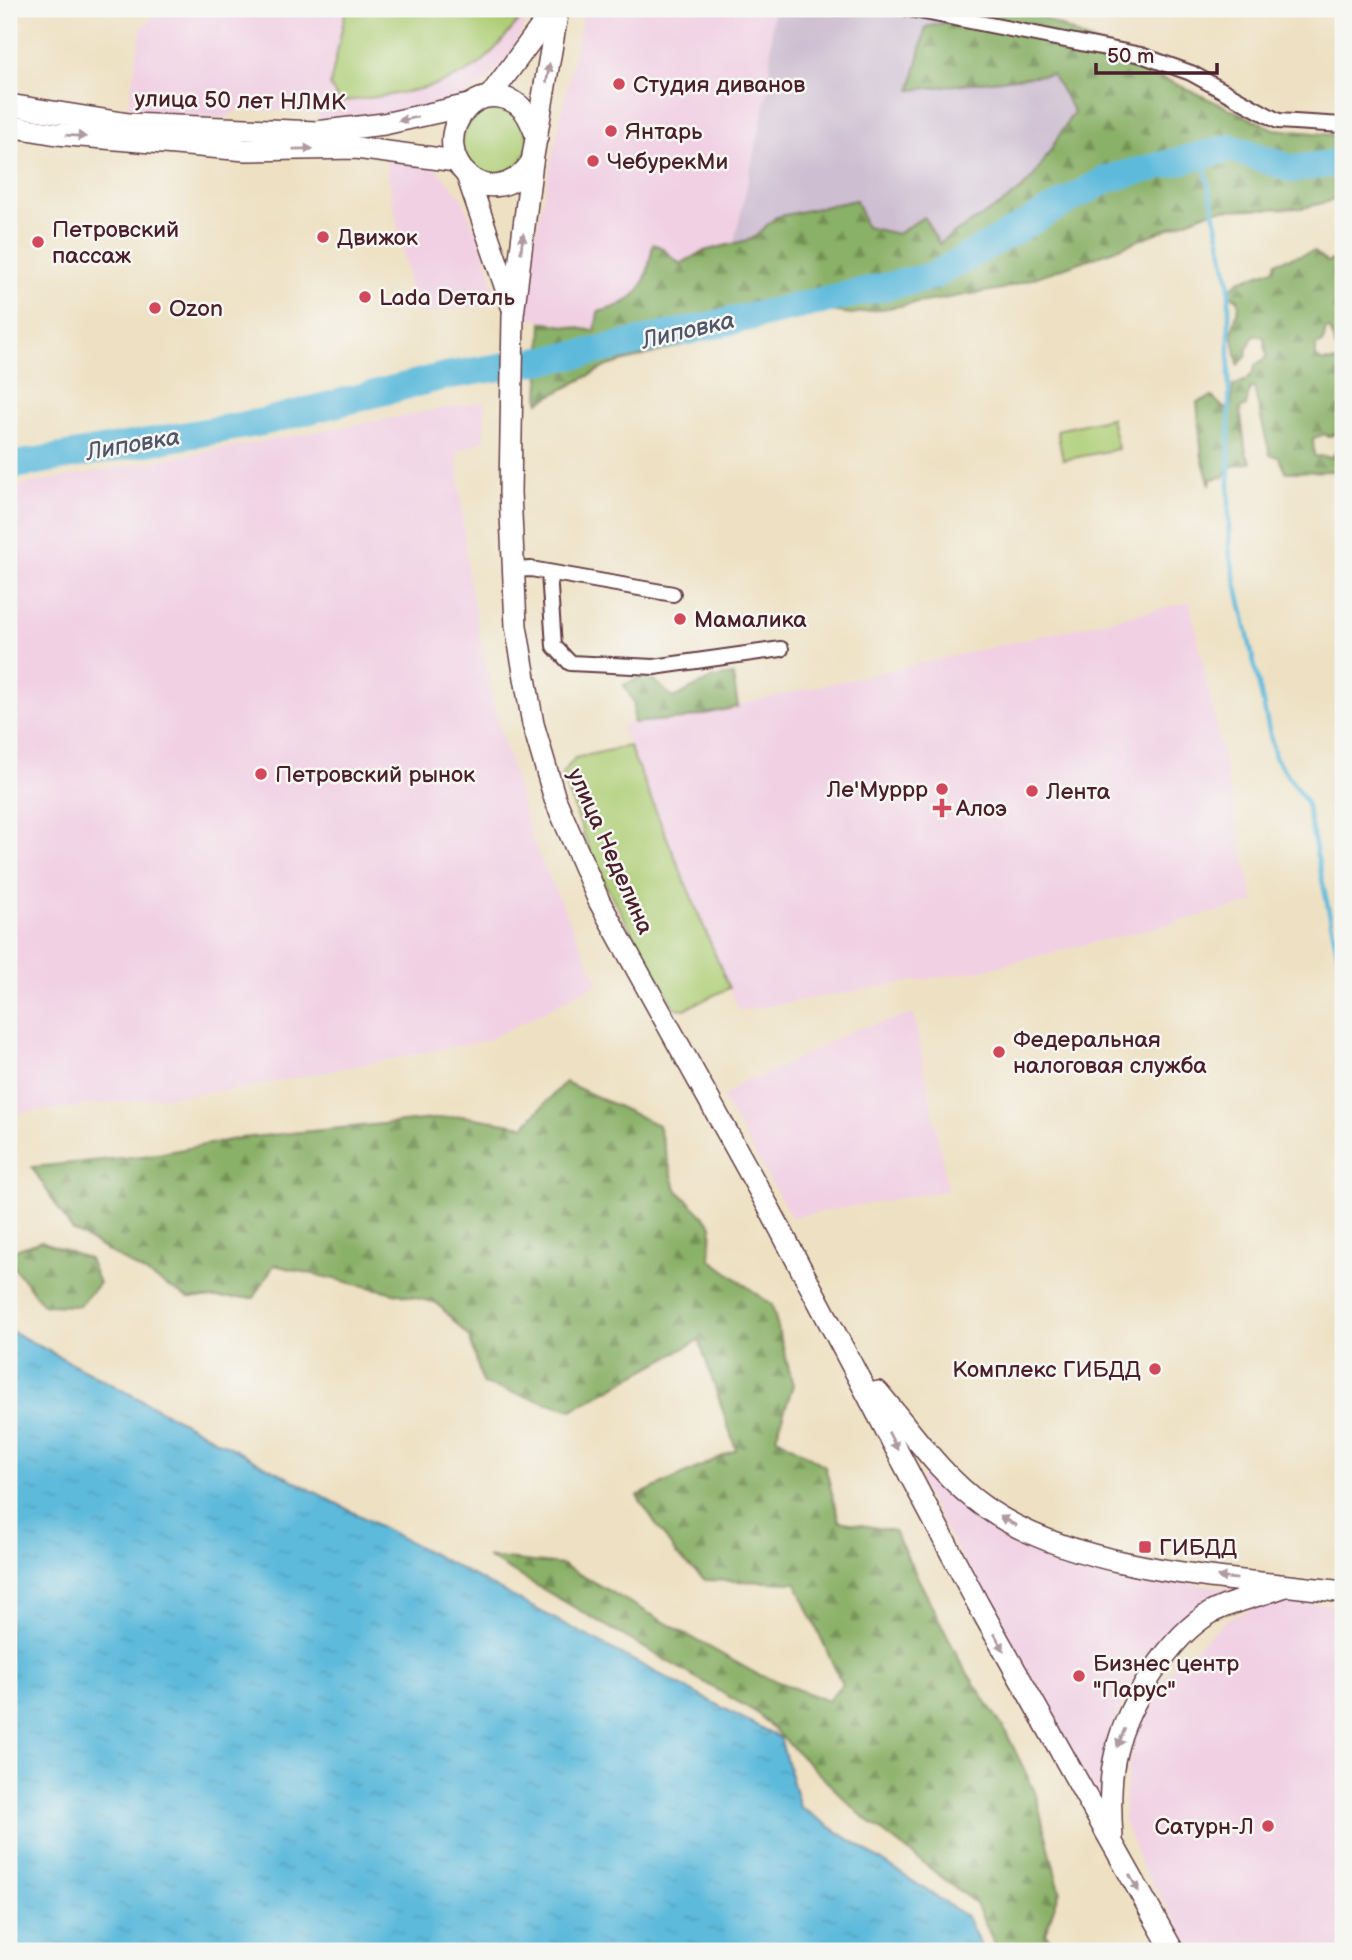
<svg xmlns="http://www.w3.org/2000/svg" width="1352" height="1960" font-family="'Balsamiq Sans',sans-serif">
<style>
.built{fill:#f1d0e3}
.industrial{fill:#cebed1}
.grass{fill:#aece76;stroke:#7c7650;stroke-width:2}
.forest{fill:url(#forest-firs);stroke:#6a6849;stroke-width:2}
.water{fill:url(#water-ripples);stroke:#546c83;stroke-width:2}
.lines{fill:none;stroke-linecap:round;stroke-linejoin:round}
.stream{stroke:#5dbadb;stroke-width:4.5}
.river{stroke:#5dbadb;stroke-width:28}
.street-casing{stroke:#633c42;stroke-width:18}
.secondary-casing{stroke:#633c42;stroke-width:24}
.street{stroke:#fff;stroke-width:14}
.secondary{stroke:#fff;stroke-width:21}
.oneway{fill:#ae9aa0}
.poi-dot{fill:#d1495b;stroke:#f6f6f2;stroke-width:2.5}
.labels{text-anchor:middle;stroke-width:5;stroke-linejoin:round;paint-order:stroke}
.poi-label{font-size:23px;fill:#4a1f2b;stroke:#f6f6f2;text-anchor:start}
.street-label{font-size:23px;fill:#4a1f2b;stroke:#f6f6f2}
.water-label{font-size:24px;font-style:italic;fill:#515569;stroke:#f6f6f2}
</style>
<defs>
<pattern id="forest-firs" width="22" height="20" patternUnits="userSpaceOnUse" patternTransform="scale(1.75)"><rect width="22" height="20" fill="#8ab167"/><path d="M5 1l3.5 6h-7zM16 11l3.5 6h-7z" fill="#738f55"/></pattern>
<pattern id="water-ripples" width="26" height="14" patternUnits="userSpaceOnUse" patternTransform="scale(1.75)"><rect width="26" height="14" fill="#5dbadb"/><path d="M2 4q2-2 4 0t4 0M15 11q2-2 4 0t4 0" fill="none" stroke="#529fbc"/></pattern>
</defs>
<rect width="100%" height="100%" fill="#f6f6f2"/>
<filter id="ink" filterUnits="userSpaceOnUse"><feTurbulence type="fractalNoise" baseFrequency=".0143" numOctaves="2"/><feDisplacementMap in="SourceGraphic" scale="14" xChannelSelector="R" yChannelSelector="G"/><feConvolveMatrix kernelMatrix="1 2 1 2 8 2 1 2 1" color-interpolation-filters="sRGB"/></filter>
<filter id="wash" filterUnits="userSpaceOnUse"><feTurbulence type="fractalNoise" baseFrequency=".00686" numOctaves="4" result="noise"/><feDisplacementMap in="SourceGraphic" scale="28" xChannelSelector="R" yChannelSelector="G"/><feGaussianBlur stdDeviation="1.57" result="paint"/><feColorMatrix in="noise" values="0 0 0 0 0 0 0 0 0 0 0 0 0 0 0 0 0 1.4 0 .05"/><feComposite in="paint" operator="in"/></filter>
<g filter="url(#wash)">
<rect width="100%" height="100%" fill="#eee1c3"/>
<!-- built -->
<g class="built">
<polygon points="160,9 533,9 510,55 483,85 456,100 395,115 321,119 315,112 238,110 225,118 127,114 141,29"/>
<polygon points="584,9 773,9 769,86 730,261 601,330 527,318 532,251"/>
<polygon points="384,155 433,165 462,198 489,265 496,305 415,314"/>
<polygon points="485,401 484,440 457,452 468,574 494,707 533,842 599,983 488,1040 239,1089 9,1114 9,487"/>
<polygon points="1190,602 1254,903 982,970 739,1011 621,725 741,704"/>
<polygon points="914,1014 948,1190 791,1217 722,1098 747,1078 759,1078 853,1030"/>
<polygon points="929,1473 938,1486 988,1520 1054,1550 1144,1579 1233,1588 1158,1645 1132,1682 1112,1728 1103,1773 1103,1809 918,1480"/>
<polygon points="1278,1599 1343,1606 1343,1951 1194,1951 1142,1867 1123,1818 1132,1731 1166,1674 1227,1619"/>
</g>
<!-- industrial -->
<polygon class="industrial" points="773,9 955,9 1095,40 1080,181 942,255 730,261 769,86"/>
<!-- grass -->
<g class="grass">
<path d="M346 9H386L519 21C506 35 493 54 478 65 438 92 386 95 340 102L330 86Z"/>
<path d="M492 109C517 111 523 122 530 144L515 174 482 178 460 152C463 128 467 116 492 109Z"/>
<polygon points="1111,418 1118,449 1063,460 1057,430"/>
<polygon points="629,746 729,988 685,1009 675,1008 596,868 562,774 575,758"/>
</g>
<!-- forest -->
<g class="forest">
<path d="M1005 9 1043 17 1156 75 1274 129 1343 136V198L1303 208 1214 210 1109 252 1002 289 852 314 752 301 739 309 687 321 683 345 607 366 539 402 542 322 595 331 598 312C642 302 646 285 653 244L661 247 680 264 704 251 752 239 776 217 856 200 866 227 897 234 924 217 939 244C968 221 1009 206 1033 177 1048 157 1059 133 1074 112L1052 74 911 90 926 27Z"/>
<path d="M1343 248V352L1336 348 1330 329H1326L1323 343 1316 346V357L1321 361 1343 362V430L1328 437 1326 434 1313 438 1314 456 1332 457 1338 449 1343 447V460L1338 462 1337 471 1286 472 1279 457 1270 455 1254 388H1250L1246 406 1240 409 1246 453 1251 462 1229 467 1224 477 1211 479 1210 485 1202 458 1197 402 1212 397 1225 409 1231 406 1233 386C1243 382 1255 377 1255 365L1267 357 1264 337 1254 335 1246 351 1247 356 1238 365 1232 332 1239 306 1238 299 1230 295 1229 290 1239 281 1274 269 1276 262 1314 251 1327 262 1335 259 1338 250Z"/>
<polygon points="648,674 673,698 713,678 733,675 738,707 682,719 633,723 634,703 624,685"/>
<polygon points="565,1082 658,1125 676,1189 712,1225 710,1259 772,1305 793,1385 776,1437 825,1466 839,1521 894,1531 961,1663 1006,1732 1035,1792 1060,1891 1045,1933 1059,1951 998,1951 976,1904 860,1814 757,1713 487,1557 563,1565 757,1674 828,1701 842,1684 796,1583 705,1580 677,1555 637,1496 736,1450 699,1340 572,1410 483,1384 469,1337 437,1303 274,1265 254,1298 188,1298 72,1230 32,1167 152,1155 241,1138 463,1116 524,1126"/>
<polygon points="41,1241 89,1259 99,1283 79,1306 43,1305 9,1261 9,1252"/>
</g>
<!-- water -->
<polygon class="water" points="9,1330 780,1738 800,1807 967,1917 983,1951 9,1951"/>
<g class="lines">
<!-- stream -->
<polyline class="stream" points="1202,155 1229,282 1229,551 1275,757 1306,802 1343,979"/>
<!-- river -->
<polyline class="river" points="9,466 263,422 445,376 582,354 933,276 1107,179 1231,148 1293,169 1343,162"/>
</g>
</g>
<g filter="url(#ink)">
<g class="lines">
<!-- street casing -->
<g class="street-casing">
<g id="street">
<polyline points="909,9 1141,55 1191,73 1278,121 1343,125"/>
<polyline points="513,570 531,569 673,594"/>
<polyline points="549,573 554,646 570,663 654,667 781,649"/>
</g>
</g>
<!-- secondary casing -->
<g class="secondary-casing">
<g id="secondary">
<polyline points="558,9 532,162 513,315 510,492 516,626 533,724 555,799 599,901 769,1208 978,1604 1173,1951"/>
<polyline points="490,96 554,9"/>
<polyline points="9,105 129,124 316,132 384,124 469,105"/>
<polyline points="9,126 57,134 246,150 356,148 456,161"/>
<path d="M532 162C491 221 425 157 465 110 474 100 486 95 499 97 523 101 529 116 537 137"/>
<polyline points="467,175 512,306"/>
<path d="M878 1392C911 1431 941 1476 983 1506 1076 1573 1232 1578 1343 1592"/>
<path d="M1112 1838C1110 1810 1109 1780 1116 1752 1127 1705 1169 1636 1212 1612 1233 1601 1261 1595 1283 1587"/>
</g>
</g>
<!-- street -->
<use href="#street" class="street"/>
<!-- secondary -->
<use href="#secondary" class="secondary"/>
</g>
<!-- one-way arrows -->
<defs><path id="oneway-solid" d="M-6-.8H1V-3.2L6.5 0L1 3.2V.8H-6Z" transform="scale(1.75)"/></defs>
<g class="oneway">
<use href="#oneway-solid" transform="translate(548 73) rotate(-81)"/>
<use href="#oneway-solid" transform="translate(408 119) rotate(168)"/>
<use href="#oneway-solid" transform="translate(76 136) rotate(5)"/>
<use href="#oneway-solid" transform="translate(303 149) rotate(-1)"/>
<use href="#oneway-solid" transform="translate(522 243) rotate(-83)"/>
<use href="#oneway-solid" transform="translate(893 1441) rotate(63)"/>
<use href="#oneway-solid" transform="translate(1008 1521) rotate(-152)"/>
<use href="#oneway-solid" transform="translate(1227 1578) rotate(-174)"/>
<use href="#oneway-solid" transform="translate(999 1642) rotate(61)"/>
<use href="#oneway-solid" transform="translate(1121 1738) rotate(112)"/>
<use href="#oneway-solid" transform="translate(1134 1883) rotate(62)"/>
</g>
</g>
<!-- markers -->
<g class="poi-dot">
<circle cx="619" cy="84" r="7"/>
<circle cx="611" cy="131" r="7"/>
<circle cx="593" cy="161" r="7"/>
<circle cx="323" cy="237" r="7"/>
<circle cx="38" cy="242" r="7"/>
<circle cx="365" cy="297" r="7"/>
<circle cx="155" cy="308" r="7"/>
<circle cx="680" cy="619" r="7"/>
<circle cx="261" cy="774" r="7"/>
<circle cx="942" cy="789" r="7"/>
<circle cx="1032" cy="791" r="7"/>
<path d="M938.5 797.5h7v7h7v7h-7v7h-7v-7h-7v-7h7z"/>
<circle cx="999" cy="1052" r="7"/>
<circle cx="1155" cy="1369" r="7"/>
<rect x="1138" y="1540" width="14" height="14" rx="3.5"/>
<circle cx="1079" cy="1676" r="7"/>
<circle cx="1268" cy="1826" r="7"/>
</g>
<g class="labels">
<!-- poi labels -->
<g class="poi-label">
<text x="633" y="92">Студия диванов</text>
<text x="625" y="139">Янтарь</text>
<text x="607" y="169">ЧебурекМи</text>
<text x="52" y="237">Петровский<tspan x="52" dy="26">пассаж</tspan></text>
<text x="337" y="245">Движок</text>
<text x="379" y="305">Lada Dеталь</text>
<text x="169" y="316">Ozon</text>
<text x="694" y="627">Мамалика</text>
<text x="275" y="782">Петровский рынок</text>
<text x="928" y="797" text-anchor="end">Ле'Муррр</text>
<text x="1046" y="799">Лента</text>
<text x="956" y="816">Алоэ</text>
<text x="1013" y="1047">Федеральная<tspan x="1013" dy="26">налоговая служба</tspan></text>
<text x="1141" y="1377" text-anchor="end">Комплекс ГИБДД</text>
<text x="1159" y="1555">ГИБДД</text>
<text x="1093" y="1671">Бизнес центр<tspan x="1093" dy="26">"Парус"</tspan></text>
<text x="1254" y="1834" text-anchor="end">Сатурн-Л</text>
</g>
<!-- street labels -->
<g class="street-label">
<text transform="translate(240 100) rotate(1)" y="8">улица 50 лет НЛМК</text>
<text transform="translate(611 851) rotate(66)" y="8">улица Неделина</text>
</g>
<!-- water labels -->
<g class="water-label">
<text transform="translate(688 330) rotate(-13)" y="8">Липовка</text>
<text transform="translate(133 444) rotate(-10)" y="8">Липовка</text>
</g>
</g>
<!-- margin -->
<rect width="1352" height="1960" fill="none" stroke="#f6f6f2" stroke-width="35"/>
<!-- scale -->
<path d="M1096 63v10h121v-10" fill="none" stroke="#4a1f2b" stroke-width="3.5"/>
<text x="1107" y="63" font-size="21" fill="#4a1f2b" stroke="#f6f6f2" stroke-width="5" paint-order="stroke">50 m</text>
</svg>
